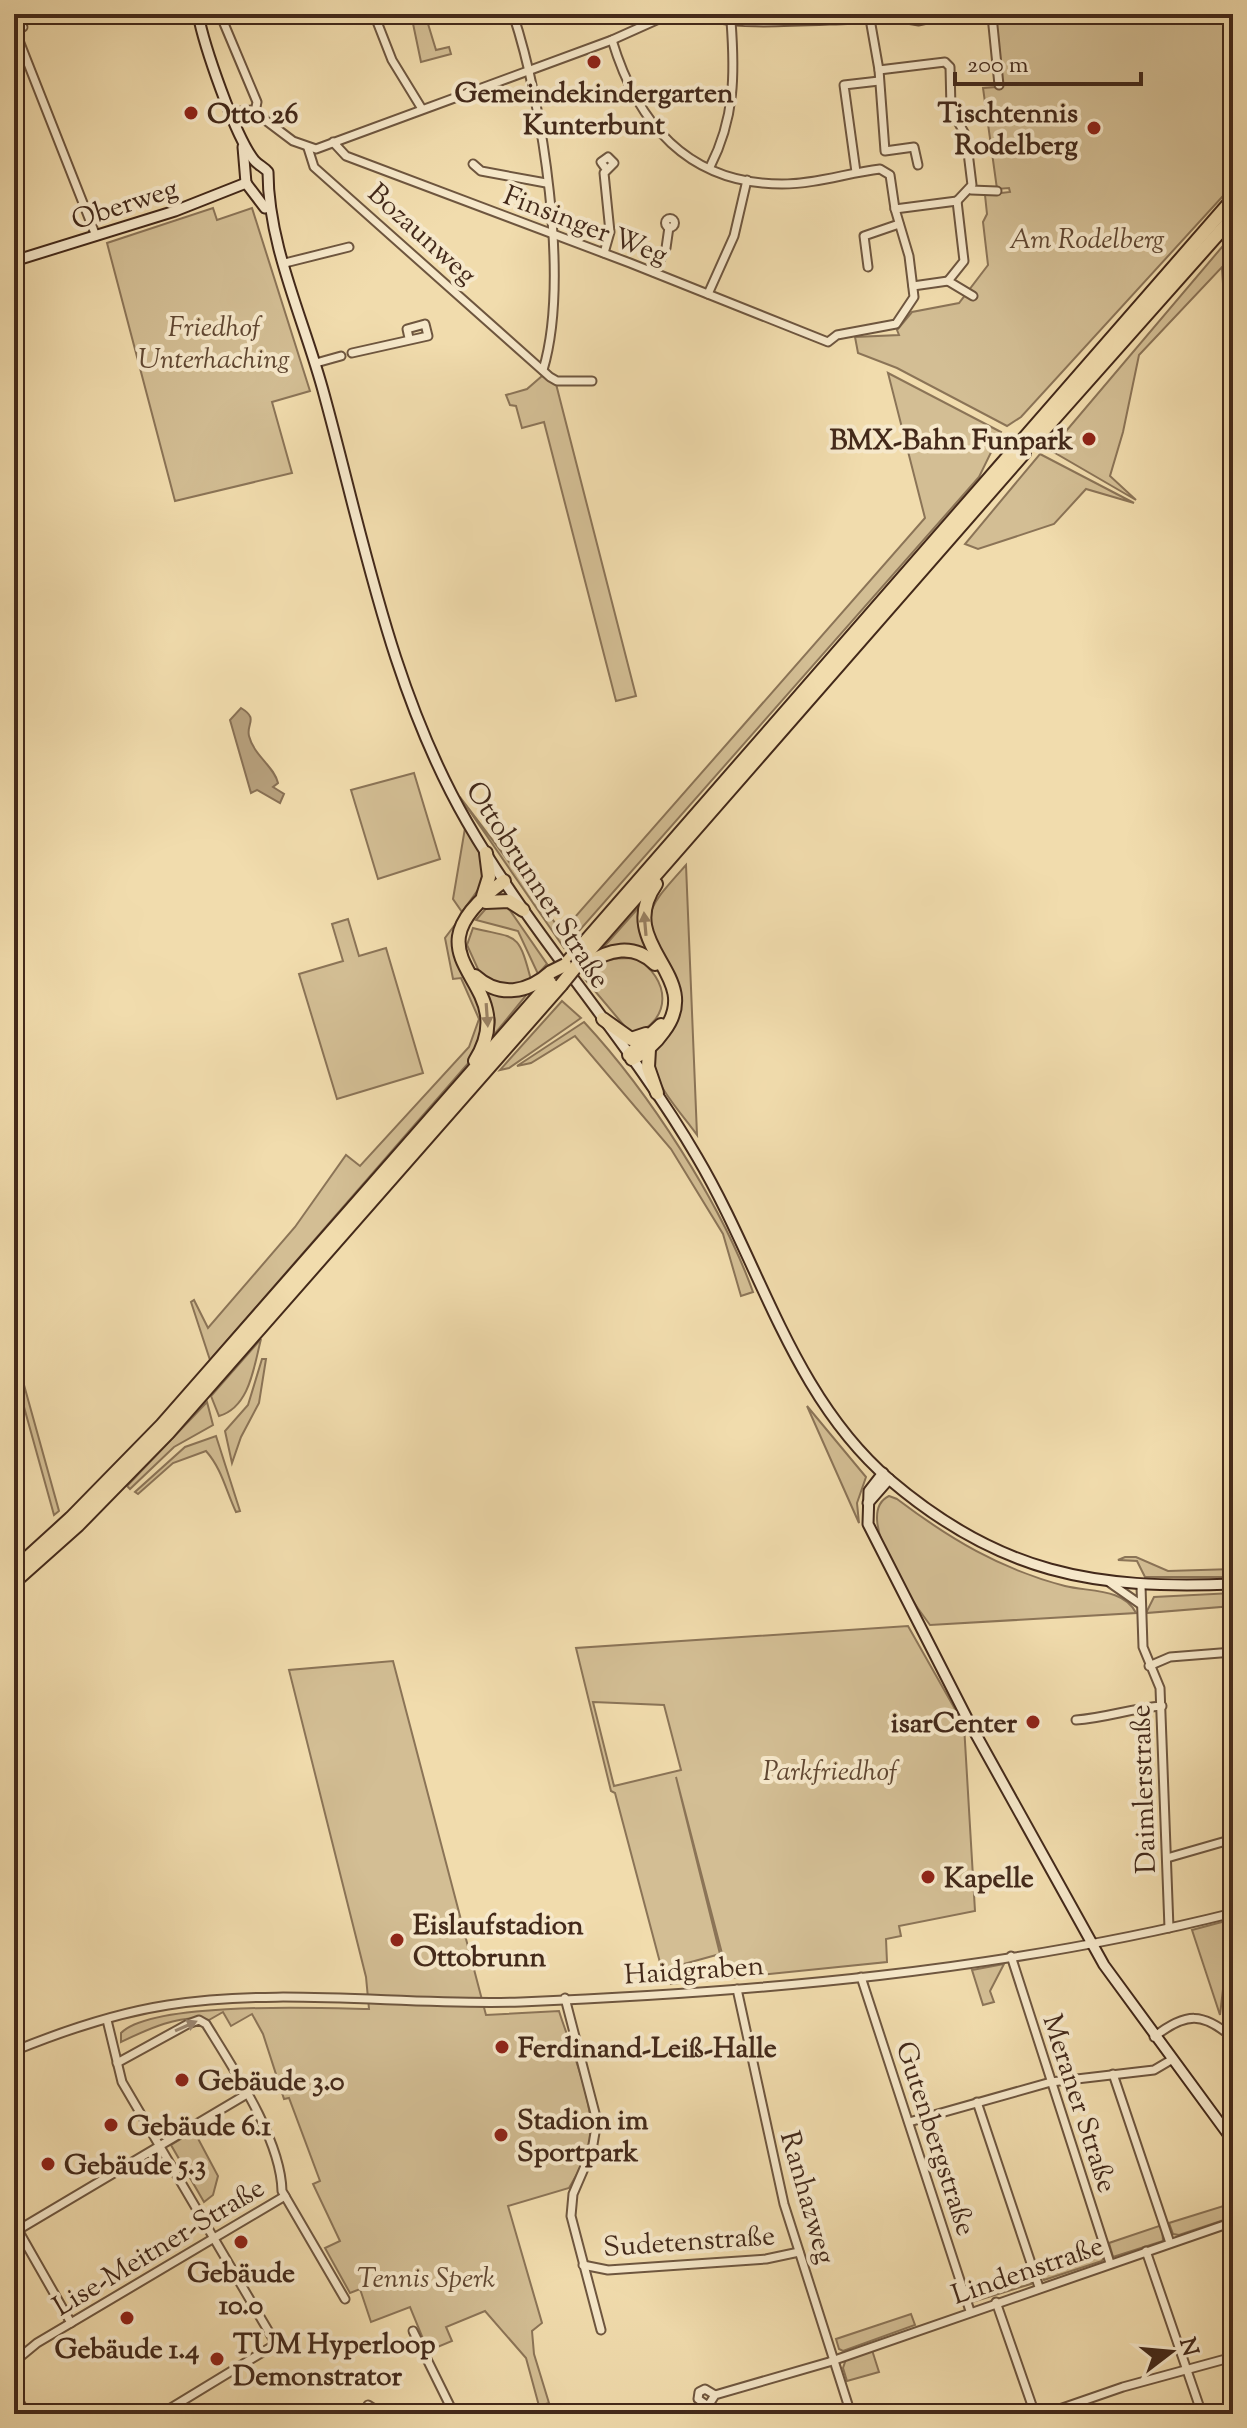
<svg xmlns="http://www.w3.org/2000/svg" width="1247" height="2428" font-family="'Sorts Mill Goudy',serif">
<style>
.green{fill:#d3be94;stroke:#8b7457;stroke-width:2;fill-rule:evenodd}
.water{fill:#b69f7b;stroke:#887054;stroke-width:2}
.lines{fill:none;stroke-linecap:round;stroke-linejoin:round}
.street-casing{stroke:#6e563f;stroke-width:11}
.secondary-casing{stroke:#43291a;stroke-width:13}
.highway-casing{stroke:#43291a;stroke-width:16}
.street{stroke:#f6e8ca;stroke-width:7}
.secondary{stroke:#f6e8ca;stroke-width:9}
.highway{stroke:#f1dcad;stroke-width:12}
.highway-bridge-casing{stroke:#43291a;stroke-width:16;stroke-linecap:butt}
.highway-bridge{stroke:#f1dcad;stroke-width:12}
.oneway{fill:#9a8264}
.oneway2{fill:#9c8872}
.poi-dot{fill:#8f2418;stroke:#f6e8ca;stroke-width:3}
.labels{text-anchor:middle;stroke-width:8;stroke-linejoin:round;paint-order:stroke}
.poi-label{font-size:28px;font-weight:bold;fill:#43291a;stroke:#f6e8ca;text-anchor:start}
.street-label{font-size:28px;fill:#43291a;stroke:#f6e8ca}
.park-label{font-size:28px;font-style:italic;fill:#604732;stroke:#f6e8ca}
</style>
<rect width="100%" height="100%" fill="#f1dcad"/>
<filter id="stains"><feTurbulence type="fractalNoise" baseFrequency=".0025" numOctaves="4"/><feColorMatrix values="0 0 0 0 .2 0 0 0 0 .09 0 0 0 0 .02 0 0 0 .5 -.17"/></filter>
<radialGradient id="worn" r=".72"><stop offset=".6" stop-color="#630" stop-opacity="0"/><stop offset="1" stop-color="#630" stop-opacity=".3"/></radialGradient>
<!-- green -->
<g class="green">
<polygon points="411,14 425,14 436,50 449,47 451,54 421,62"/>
<polygon points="1044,14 1233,14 1233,185 1021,417 1007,426 897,368 858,353 855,337 899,335 897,330 912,312 959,303 988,265 983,222 987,214 985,195 1010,192 1009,188 997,189 983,88 996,87 996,19 1030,19"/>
<polygon points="213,208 217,220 252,208 310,391 272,402 292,473 175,501 107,243"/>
<polygon points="1233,234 1233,452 1222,267 1139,355 1123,432 1110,476 1136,500 1050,450"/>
<polygon points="888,373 1001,432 979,477 564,948 460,797 562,932 925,518"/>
<polygon points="542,376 556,384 636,696 616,701 544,422 522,428 516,406 510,405 506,395 527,389"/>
<polygon points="1040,454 1134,503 1086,489 1054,524 978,549 965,544"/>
<polygon points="414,773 440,859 378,879 351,790"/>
<polygon points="465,828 481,855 485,880 462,912 453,899"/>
<path d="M686 865 697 1135C683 1115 655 1086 652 1061 650 1039 684 1028 679 1001 677 992 670 981 666 973 640 913 644 912 686 865Z"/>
<polygon points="502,904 509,909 547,964 538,974 518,931 476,920 489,905"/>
<polygon points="640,906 641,934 649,952 601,950"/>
<polygon points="348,919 359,956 386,948 423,1073 337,1099 299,974 343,961 332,924"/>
<polygon points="457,922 456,937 487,1009 478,1052 210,1360 191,1302 194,1300 208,1328 295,1227 346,1155 360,1166 469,1047 479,1019 461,978 453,979 445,938"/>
<path d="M473 928C517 939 518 930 531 980L507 986 482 978 467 945Z"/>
<path d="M635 958C671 978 673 1021 632 1035L584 978C594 958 615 958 635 958Z"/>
<polygon points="487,991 503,997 528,993 493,1036 495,1020"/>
<polygon points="562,1001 581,1018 509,1068 500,1070"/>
<path d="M584 1022C649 1092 721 1203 753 1292L741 1296 723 1234 671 1149 575 1036 531 1063 517 1066Z"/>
<path d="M261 1339C254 1366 250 1407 219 1416L211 1396Z"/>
<polygon points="14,1349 59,1511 54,1515 14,1371"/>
<polygon points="262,1359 266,1359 259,1403 241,1437 232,1463 225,1431 248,1405"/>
<polygon points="207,1402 213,1425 174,1447 130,1489 127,1486"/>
<polygon points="807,1406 866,1477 857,1503 859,1523"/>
<path d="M216 1436 240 1511 236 1512C226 1491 222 1469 206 1451L173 1463 138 1494 135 1492 185 1447Z"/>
<path d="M889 1496 897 1499C950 1539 1000 1569 1065 1586 1089 1592 1124 1588 1136 1613L930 1625C914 1604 851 1514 889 1496Z"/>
<polygon points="1125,1557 1136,1557 1168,1571 1233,1569 1233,1577 1145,1577 1137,1561 1118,1560"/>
<polygon points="1233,1593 1233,1606 1146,1613 1154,1597"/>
<path d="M908 1626 964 1725 975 1911 899 1926 901 1936 886 1939 887 1962 670 1984 678 1980 677 1975 724 1961 676 1777 720 1954 662 1970 615 1793 611 1791 576 1648ZM593 1702 664 1705 681 1770 614 1786Z"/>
<path d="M393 1661 486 2015 559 2011C570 2047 600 2112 588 2149 584 2163 576 2176 569 2188L508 2206 542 2323 532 2331 534 2354 549 2403 539 2406 526 2358 485 2311 446 2327 452 2341 428 2351 410 2307 371 2322 360 2289 350 2293 325 2248 340 2241 313 2184 320 2181 289 2098 284 2099 263 2034 252 2014 231 2026 223 2012 209 2020C181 2013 146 2030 121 2042V2033C152 2001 320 2008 369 2009L366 1977 289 1670Z"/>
<polygon points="1233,1919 1233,1969 1225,1972 1220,2015 1192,1930"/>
<polygon points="1004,1964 990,1991 994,2002 983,2005 972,1970"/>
<polygon points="194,2131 218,2176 213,2195 204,2202 171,2145"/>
<polygon points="1233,2203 1233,2217 1179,2235 1173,2234 1169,2223"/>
<polygon points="1162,2225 1163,2241 1113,2257 1109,2243"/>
<polygon points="1100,2246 1104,2257 1102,2261 1044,2280 1036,2264"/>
<polygon points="1030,2271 1031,2284 972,2302 968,2292"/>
<polygon points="911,2314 915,2325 843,2351 839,2349 836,2339"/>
<polygon points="872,2350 879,2372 847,2381 843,2368 846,2359"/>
</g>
<!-- water -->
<path class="water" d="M241 708C259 719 246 723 249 736 254 756 274 766 278 783L273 787 284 794 280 803 257 790 251 793 230 720Z"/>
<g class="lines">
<!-- street casing -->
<g class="street-casing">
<g id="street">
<polyline points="220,14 257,102 255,112"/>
<polyline points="374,14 392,60 422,109"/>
<path d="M513 14C543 104 570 280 543 370"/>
<path d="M706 14C724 29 840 18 870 19L883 15 919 21 937 17 1032 14"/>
<polyline points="992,16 999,85"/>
<polyline points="870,19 879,70 885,151 914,147 918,165"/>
<polyline points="14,21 20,22 23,27 14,32"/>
<polyline points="21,23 32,14"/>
<polyline points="16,33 96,236"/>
<polyline points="879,70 945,62 950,67 951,109 966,136 972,185 957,201"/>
<polyline points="232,112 252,110 293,141 316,149 612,40 670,14"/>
<path d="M333 142 346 156 630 263 828 342 837 335 896 324 914 297 909 256 895 209 890 175 880 169C847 173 816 184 782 184 688 184 637 123 612 40"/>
<polyline points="308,148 314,167 550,377 557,381 592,381"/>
<polyline points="473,164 481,171 546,183"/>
<path d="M710 167C735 118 735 74 731 21"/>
<polyline points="856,172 844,85 879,81"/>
<polyline points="971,190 997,191"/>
<polyline points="957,201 964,261 948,281 973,296"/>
<polyline points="895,209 957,201"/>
<circle cx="670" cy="223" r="4.5"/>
<polyline points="14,243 20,259"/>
<polyline points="604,253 610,232 604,173 614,163 608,157 601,162 606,169"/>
<polyline points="285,263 349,247"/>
<polyline points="868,267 864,236 899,224"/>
<polyline points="654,272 666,248 669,227"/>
<polyline points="913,286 948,281"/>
<polyline points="708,294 734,236 747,180"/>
<polyline points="352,353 428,336 425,324 407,329 409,338"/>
<polyline points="316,363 341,356"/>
<polyline points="1110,1583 1140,1604"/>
<polyline points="1141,1586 1143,1647 1160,1688 1169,1928"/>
<polyline points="1149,1666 1170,1657 1233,1652"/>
<path d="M1076 1720C1106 1718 1132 1708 1162 1706"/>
<polyline points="1167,1858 1233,1839"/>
<polyline points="1011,1956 1110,2263"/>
<polyline points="861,1977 970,2311"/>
<polyline points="737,1989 784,2204 851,2414"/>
<polyline points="565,1998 597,2121 592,2150 573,2194 571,2216 601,2330"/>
<polyline points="107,2020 122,2082 276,2344 161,2414"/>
<path d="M1154 2037C1186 2012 1203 2012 1233 2038"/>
<path d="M14 2051C63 2031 116 2013 168 2005 285 1987 404 2006 521 2002 759 1992 1001 1971 1233 1913"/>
<path d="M117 2063 188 2024 199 2020 206 2024C233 2068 281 2139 282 2191L345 2299"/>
<polyline points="1113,2074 1170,2243"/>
<polyline points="977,2102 1039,2287"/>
<polyline points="909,2122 1051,2082 1154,2070 1171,2060"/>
<polyline points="1146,2251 1202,2414"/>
<polyline points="583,2265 608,2270 766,2259 799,2252"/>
<polyline points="996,2302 1035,2414"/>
<polyline points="71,2323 18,2230 247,2094"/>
<polyline points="413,2331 454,2414"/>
<polyline points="14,2362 37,2343 285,2196"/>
<polyline points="14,2392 26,2414"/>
<polyline points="715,2395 705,2389 699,2392 698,2399 708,2406 715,2395 829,2362 1233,2222"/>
<polyline points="368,2405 382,2414"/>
<polyline points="1045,2414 1123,2387 1233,2357"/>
</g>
</g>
<!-- secondary casing -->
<g class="secondary-casing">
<g id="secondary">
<path d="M198 14C204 46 235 136 254 160 258 165 264 167 268 172 268 246 305 322 324 394 364 540 391 690 467 822 535 940 629 1040 697 1157 761 1265 792 1396 890 1480 999 1573 1094 1590 1233 1584"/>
<polyline points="243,147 246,183"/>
<polyline points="246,183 265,208"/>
<polyline points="14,261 175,211 246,183"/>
<polyline points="883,1473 869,1491 868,1524 969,1722 1104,1965 1233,2141"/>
<polyline points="868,1503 889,1479"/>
</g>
</g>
<!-- highway casing -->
<g class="highway-casing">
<g id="highway">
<polyline points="1036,439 1233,217"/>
<polyline points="483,896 489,877 486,853"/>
<polyline points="486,902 509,901 523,910"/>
<polyline points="582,959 1024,453"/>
<polyline points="565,965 1233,199"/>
<path d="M586 965C608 949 634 943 655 964"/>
<path d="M475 976C499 998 528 993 551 972"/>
<polyline points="603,1019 631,1039 646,1034"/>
<polyline points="649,1049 648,1067 657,1093"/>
<polyline points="629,1055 661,1025"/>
<path d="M632 1059C646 1052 655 1044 664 1031 706 975 613 946 656 884"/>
<path d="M475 1061C527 978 393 962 504 881"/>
<polyline points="14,1570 71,1518 162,1425 555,977"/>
<polyline points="14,1582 78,1525 168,1433 561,985"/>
</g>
</g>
<!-- street -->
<use href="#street" class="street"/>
<!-- secondary -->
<use href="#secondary" class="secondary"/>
<!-- highway -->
<use href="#highway" class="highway"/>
<!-- highway-bridge casing -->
<g class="highway-bridge-casing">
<g id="highway-bridge">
<polyline points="551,972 565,965"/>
<polyline points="561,985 582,959"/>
</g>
</g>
<!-- highway-bridge -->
<use href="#highway-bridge" class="highway-bridge"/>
</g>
<!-- one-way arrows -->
<defs><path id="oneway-solid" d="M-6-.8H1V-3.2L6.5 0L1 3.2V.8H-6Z" transform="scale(2)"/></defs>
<g class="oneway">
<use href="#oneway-solid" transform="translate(645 924) rotate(-95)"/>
<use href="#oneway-solid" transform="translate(487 1015) rotate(86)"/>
</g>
<use class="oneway2" href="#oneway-solid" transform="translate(186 2026) rotate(-24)"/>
<!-- markers -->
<g class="poi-dot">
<circle cx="594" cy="62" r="8"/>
<circle cx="191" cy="113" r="8"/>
<circle cx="1094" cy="128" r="8"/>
<circle cx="1089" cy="439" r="8"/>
<circle cx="1033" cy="1722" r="8"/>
<circle cx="928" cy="1877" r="8"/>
<circle cx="397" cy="1940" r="8"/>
<circle cx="502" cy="2047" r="8"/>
<circle cx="182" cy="2080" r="8"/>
<circle cx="111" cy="2125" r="8"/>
<circle cx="501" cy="2135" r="8"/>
<circle cx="48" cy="2164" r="8"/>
<circle cx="241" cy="2242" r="8"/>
<circle cx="127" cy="2318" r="8"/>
<circle cx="217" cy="2359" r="8"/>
</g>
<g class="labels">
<!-- poi labels -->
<g class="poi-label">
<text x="594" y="102" text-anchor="middle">Gemeindekindergarten<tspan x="594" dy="32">Kunterbunt</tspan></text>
<text x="1078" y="122" text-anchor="end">Tischtennis<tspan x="1078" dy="32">Rodelberg</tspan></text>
<text x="207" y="123">Otto 26</text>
<text x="1073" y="449" text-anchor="end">BMX-Bahn Funpark</text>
<text x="1017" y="1732" text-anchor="end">isarCenter</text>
<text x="944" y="1887">Kapelle</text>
<text x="413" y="1934">Eislaufstadion<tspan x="413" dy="32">Ottobrunn</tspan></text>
<text x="518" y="2057">Ferdinand-Leiß-Halle</text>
<text x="198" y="2090">Gebäude 3.0</text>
<text x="517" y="2129">Stadion im<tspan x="517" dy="32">Sportpark</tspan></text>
<text x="127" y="2135">Gebäude 6.1</text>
<text x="64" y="2174">Gebäude 5.3</text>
<text x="241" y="2282" text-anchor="middle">Gebäude<tspan x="241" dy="32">10.0</tspan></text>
<text x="233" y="2353">TUM Hyperloop<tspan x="233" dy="32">Demonstrator</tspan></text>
<text x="127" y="2358" text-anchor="middle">Gebäude 1.4</text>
</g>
<!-- street labels -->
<g class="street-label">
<text transform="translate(124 203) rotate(-18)" y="10">Oberweg</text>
<text transform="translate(586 224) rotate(21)" y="10">Finsinger Weg</text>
<text transform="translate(423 233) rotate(42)" y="10">Bozaunweg</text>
<text transform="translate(539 884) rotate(57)" y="10">Ottobrunner Straße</text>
<text transform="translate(1142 1789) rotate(-92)" y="10">Daimlerstraße</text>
<text transform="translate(694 1969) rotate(-4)" y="10">Haidgraben</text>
<text transform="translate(1081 2103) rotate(72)" y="10">Meraner Straße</text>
<text transform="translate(937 2138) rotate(72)" y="10">Gutenbergstraße</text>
<text transform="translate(809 2197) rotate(74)" y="10">Ranhazweg</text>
<text transform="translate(689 2240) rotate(-4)" y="10">Sudetenstraße</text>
<text transform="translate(158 2246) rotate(-31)" y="10">Lise-Meitner-Straße</text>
<text transform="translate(1027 2269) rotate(-19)" y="10">Lindenstraße</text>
</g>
<!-- park labels -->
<g class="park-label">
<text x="1087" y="248">Am Rodelberg</text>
<text x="214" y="336">Friedhof<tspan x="214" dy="32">Unterhaching</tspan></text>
<text x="830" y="1780">Parkfriedhof</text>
<text x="426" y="2287">Tennis Sperk</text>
</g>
</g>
<!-- margin -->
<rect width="1247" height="2428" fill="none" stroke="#f1dcad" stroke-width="48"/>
<rect x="16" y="16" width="1215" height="2396" fill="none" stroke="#43291a" stroke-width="4"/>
<rect x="24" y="24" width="1199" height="2380" fill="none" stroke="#43291a" stroke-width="2"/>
<!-- north arrow -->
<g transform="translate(1171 2352) rotate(74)" stroke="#f6e8ca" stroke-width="6" paint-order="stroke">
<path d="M0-6L14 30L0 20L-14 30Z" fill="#43291a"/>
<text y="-12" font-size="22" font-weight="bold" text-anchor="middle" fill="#43291a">N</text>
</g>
<!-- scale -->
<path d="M955 72v12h186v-12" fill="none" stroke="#43291a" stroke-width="4"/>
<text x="967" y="72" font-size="24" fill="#43291a" stroke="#f6e8ca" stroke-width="6" paint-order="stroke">200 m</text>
<rect width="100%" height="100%" filter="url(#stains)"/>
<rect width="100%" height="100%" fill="url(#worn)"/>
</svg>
